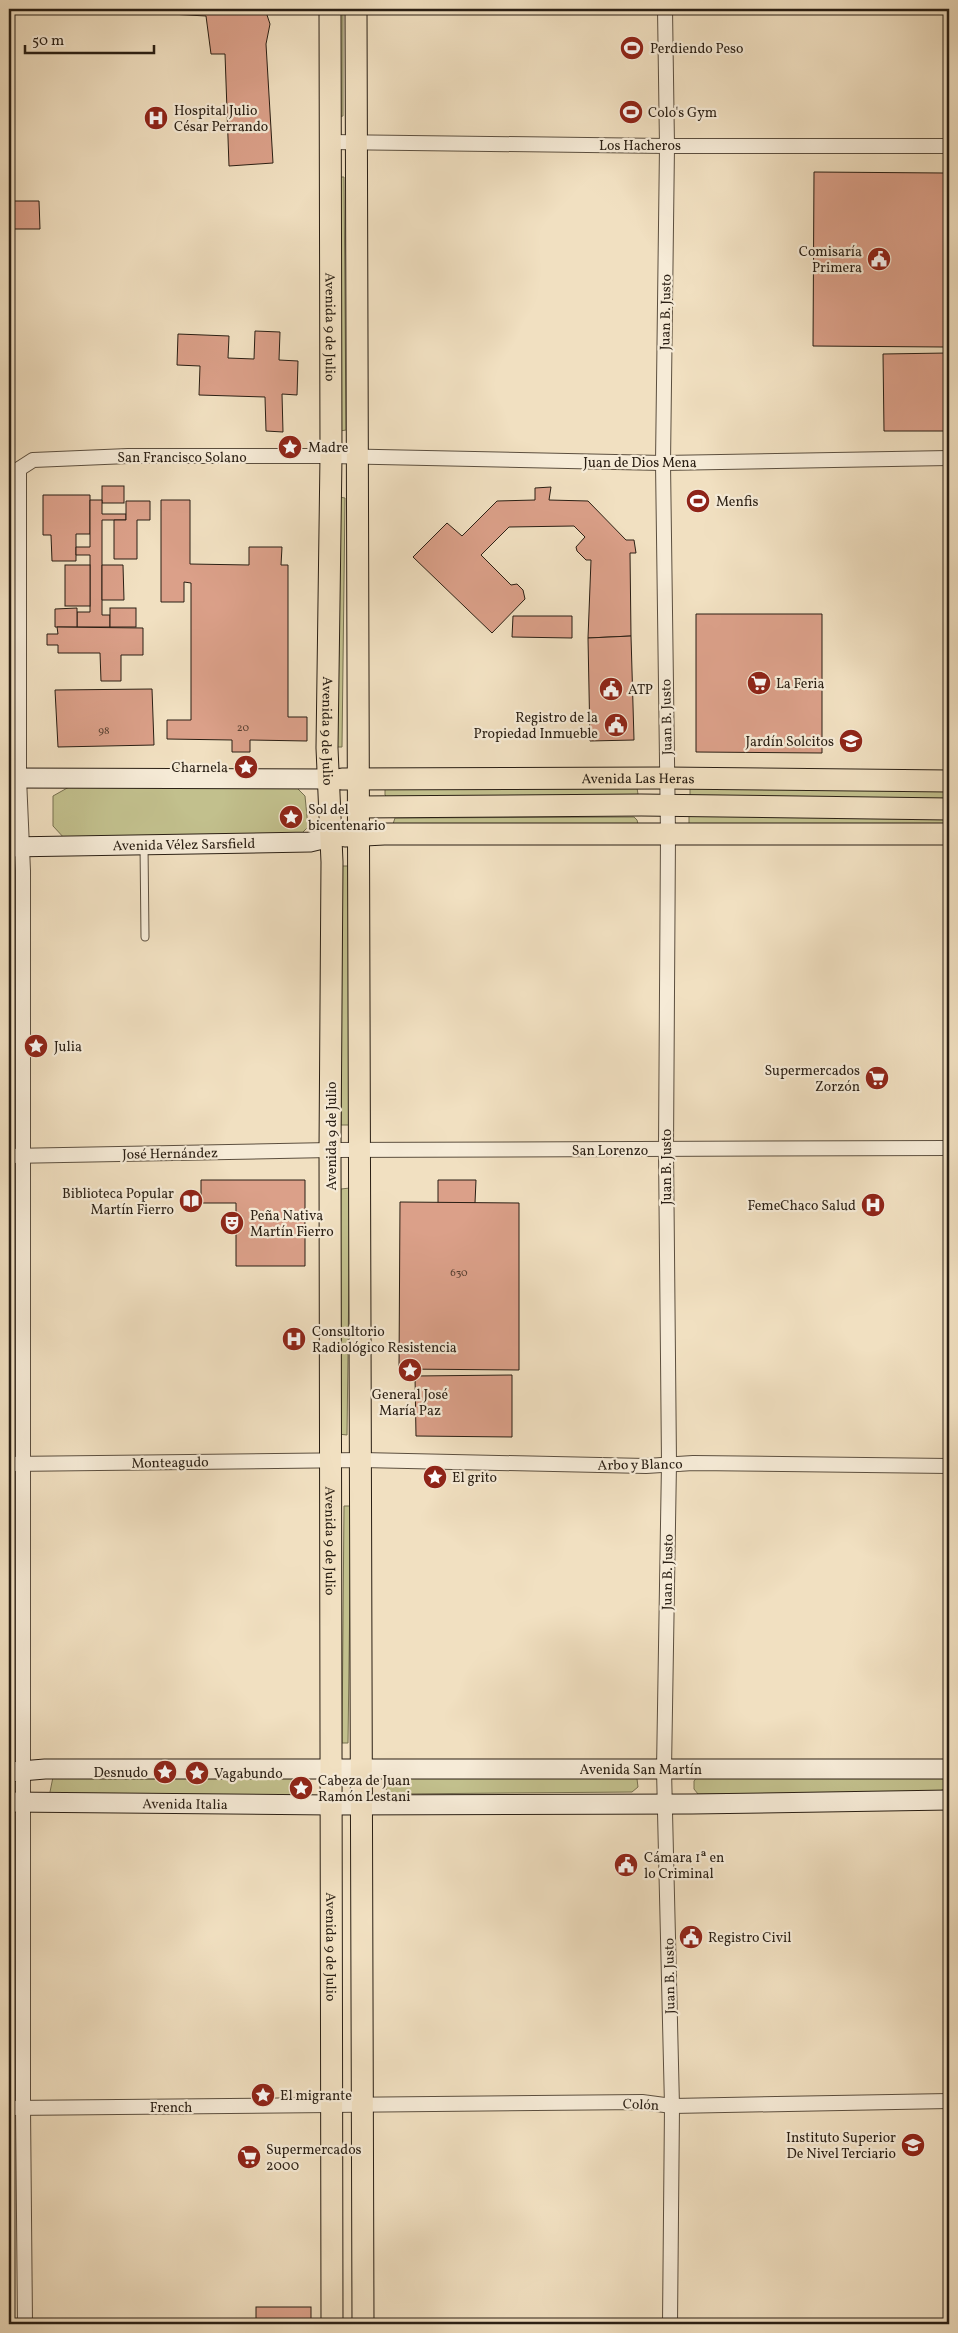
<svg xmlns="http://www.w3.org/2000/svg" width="958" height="2333" font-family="Vollkorn,serif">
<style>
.green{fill:#c2c08d;stroke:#767050}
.building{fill:#dba089;stroke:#2a1f14}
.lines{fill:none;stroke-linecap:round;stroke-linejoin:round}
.service-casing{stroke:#5c4f3f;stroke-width:9}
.minor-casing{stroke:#5c4f3f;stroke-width:16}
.secondary-casing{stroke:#2a1f14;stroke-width:21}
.primary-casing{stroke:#2a1f14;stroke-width:23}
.service{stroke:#f6ebd7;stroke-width:7}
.minor{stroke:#f6ebd7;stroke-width:14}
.secondary{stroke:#f6ebd7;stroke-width:19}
.primary{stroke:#f1e0c1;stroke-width:21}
.labels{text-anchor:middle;stroke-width:4.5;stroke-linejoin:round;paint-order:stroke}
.number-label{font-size:11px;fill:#563f31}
.poi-label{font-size:14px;fill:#2a1f14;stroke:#f6ebd7;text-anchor:start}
.street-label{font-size:14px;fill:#2a1f14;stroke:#f6ebd7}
</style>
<rect width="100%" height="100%" fill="#f1e0c1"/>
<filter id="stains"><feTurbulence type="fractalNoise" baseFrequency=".004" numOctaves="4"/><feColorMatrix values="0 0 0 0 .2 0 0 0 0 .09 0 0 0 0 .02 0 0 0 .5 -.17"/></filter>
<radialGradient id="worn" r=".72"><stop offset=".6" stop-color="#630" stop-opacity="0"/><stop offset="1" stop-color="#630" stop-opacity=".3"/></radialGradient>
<!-- green -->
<g class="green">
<polygon points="337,9 343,9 343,116 337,117"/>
<polygon points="339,177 344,177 346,430 340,431"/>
<polygon points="339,497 345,498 342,747 336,747"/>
<polygon points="294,785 305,796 308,827 297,838 66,840 53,826 53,796 69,787"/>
<polygon points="690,786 949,788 949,804 690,802"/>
<polygon points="637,788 638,794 634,797 388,798 385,795 385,789"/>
<polygon points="689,812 949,815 949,828 689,826"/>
<polygon points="634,817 637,820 638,824 392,827 395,818"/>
<polygon points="341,866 348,866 351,1125 341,1125"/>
<polygon points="350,1188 347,1435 338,1434 341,1189"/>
<polygon points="344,1506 351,1506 348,1743 342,1743"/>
<polygon points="632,1774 637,1779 638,1787 632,1792 392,1794 386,1790 386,1781 392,1778"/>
<polygon points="939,1775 946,1779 946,1788 938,1792 698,1794 694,1789 694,1781 698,1776"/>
<polygon points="53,1777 302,1778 306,1783 306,1793 302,1798 54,1796 50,1792"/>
</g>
<!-- building -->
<g class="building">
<polygon points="134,9 265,9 270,24 266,44 273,163 229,166 225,54 211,54 206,16 134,12"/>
<polygon points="814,172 944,173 944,347 813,346"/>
<polygon points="10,201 39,201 40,229 10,229"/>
<polygon points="255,331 280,332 279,360 298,361 297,395 282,394 283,432 266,431 265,397 199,395 200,366 177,365 178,334 229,336 228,358 254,359"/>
<polygon points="947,353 948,431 884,431 883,354"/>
<rect x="102" y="486" width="22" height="17"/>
<polygon points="551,487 549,500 588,501 626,540 634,540 636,553 630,553 631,636 588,638 591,560 586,560 577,551 576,547 585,537 574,526 509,527 481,555 511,585 517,584 523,590 525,599 492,633 413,557 447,523 462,536 497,501 535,500 535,488"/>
<polygon points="43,495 90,495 90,534 76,534 76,561 52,561 51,535 43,535"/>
<polygon points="90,500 102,500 102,514 126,514 126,520 102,520 102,615 110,615 110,627 77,627 77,612 90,612 90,555 76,555 76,547 90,547"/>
<polygon points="161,500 190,500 190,564 249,565 249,547 282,547 281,565 288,565 288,717 307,717 307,741 250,740 250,752 232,752 232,740 167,739 167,720 191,720 191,583 184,582 184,602 161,602"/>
<polygon points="126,501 150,501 150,520 137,520 137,559 114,559 114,520 126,520"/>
<rect x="65" y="565" width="25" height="41"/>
<polygon points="102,565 123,565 124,600 102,600"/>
<polygon points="77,608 77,627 55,627 55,609"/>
<rect x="110" y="608" width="26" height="19"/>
<polygon points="696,614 822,614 822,753 696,752"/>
<polygon points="513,616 572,616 572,638 512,637"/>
<polygon points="57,627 143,628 143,655 121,655 121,681 101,681 100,653 58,653 58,645 47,645 47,634 58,634"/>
<polygon points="631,636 634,740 590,741 588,638"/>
<polygon points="152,689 154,745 58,747 55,690"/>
<polygon points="201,1180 305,1180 305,1266 236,1266 236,1203 201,1203"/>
<polygon points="438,1180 476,1180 475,1203 438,1203"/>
<polygon points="400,1202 519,1203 519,1370 399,1369"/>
<polygon points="512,1375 512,1437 416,1436 415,1376"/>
<rect x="256" y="2307" width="55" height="17"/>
</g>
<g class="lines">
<!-- service casing -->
<g class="service-casing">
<polyline id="service" points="144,845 145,937"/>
</g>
<!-- minor casing -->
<g class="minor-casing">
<g id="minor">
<polyline points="665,9 667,146 663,463 668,834 666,1150 669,1463 664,1770 672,2106 670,2324"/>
<polyline points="330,142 667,146 949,146"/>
<polyline points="9,1156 330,1150 949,1148"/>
<polyline points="9,1464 362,1460 646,1466 693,1463 949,1466"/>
<polyline points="9,2108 642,2102 672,2106 949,2101"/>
<polyline points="25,2324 23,2108 23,871 19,778 19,469 33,460 128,456 331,456 663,463 949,458"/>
</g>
</g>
<!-- secondary casing -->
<g class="secondary-casing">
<g id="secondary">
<polyline points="9,778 328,779"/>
<path id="s1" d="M9 847 310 842 331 837"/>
<path id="s2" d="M9 1772 45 1769H949"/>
<path id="s3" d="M9 1802 332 1805 692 1804 949 1800"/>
</g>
</g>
<!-- primary casing -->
<g class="primary-casing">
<g id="primary">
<path id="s4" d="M330 9 331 456 327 748 332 862 330 1150 332 2324"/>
<polyline points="356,9 363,2324"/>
<path id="s5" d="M342 779 666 778 949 781"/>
<polyline points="358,807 641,805 949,809"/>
<polyline points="345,836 384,834 949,834"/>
</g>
</g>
<!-- service -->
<use href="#service" class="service"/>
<!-- minor -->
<use href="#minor" class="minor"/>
<!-- secondary -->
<use href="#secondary" class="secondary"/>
<!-- primary -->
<use href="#primary" class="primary"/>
</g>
<!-- icons -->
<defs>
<g id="stadium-disc" transform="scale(1.25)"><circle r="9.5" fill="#8f2418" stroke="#f6ebd7"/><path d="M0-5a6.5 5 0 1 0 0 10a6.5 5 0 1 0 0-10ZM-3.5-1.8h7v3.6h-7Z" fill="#fff"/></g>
<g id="hospital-disc" transform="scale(1.25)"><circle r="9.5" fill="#8f2418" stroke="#f6ebd7"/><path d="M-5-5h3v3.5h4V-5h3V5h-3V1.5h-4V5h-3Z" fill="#fff"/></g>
<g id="civic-disc" transform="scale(1.25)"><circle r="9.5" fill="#8f2418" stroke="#f6ebd7"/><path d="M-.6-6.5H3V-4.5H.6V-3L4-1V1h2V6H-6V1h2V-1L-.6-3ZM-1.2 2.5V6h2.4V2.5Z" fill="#fff"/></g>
<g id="sight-disc" transform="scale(1.25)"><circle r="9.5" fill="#8f2418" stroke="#f6ebd7"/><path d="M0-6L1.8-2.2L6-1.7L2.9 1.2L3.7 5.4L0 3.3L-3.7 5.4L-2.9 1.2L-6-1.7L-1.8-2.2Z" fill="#fff"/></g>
<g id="supermarket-disc" transform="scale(1.25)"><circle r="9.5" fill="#8f2418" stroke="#f6ebd7"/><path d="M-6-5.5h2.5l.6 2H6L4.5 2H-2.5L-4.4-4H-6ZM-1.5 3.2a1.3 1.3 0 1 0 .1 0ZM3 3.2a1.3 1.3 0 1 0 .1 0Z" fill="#fff"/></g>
<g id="school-disc" transform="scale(1.25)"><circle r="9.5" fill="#8f2418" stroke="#f6ebd7"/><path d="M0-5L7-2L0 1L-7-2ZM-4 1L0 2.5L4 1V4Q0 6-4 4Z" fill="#fff"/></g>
<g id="library-disc" transform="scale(1.25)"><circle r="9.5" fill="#8f2418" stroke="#f6ebd7"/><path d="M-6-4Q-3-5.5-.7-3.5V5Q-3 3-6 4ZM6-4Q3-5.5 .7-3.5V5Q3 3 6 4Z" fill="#fff"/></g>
<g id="theatre-disc" transform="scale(1.25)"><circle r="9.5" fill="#8f2418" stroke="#f6ebd7"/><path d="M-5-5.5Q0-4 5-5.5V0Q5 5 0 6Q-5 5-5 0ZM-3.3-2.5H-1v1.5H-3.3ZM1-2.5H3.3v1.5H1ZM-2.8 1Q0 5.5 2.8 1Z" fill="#fff"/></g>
<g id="university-disc" transform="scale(1.25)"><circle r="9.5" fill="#8f2418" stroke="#f6ebd7"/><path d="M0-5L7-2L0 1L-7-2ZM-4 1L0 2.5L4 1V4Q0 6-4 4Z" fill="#fff"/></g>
</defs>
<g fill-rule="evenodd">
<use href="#stadium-disc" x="632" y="48"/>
<use href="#stadium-disc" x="631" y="112"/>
<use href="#hospital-disc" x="156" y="118"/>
<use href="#civic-disc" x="879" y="259"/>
<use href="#sight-disc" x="290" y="447"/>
<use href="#stadium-disc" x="698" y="501"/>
<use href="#supermarket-disc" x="759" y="683"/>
<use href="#civic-disc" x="611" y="689"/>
<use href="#civic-disc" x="616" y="725"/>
<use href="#school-disc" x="851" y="741"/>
<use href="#sight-disc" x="246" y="767"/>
<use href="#sight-disc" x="291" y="817"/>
<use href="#sight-disc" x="36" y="1046"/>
<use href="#supermarket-disc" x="877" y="1078"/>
<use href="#library-disc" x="191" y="1201"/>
<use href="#hospital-disc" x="873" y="1205"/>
<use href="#theatre-disc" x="232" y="1223"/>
<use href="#hospital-disc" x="294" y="1339"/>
<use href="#sight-disc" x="410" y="1370"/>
<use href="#sight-disc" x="435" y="1477"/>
<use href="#sight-disc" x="165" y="1772"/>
<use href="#sight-disc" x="197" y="1773"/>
<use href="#sight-disc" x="301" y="1788"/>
<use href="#civic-disc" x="626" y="1865"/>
<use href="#civic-disc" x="691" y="1937"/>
<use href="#sight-disc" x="263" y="2095"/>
<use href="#university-disc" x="913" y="2145"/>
<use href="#supermarket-disc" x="249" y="2157"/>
</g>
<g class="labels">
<!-- number labels -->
<g class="number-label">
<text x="243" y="731">20</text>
<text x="104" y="734">98</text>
<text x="459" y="1276">630</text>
</g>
<!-- poi labels -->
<g class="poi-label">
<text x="650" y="53">Perdiendo Peso</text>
<text x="174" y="115">Hospital Julio<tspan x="174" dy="16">César Perrando</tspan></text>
<text x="648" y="117">Colo's Gym</text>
<text x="862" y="256" text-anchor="end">Comisaría<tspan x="862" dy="16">Primera</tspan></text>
<text x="308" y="452">Madre</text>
<text x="716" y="506">Menfis</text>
<text x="776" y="688">La Feria</text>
<text x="628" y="694">ATP</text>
<text x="598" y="722" text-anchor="end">Registro de la<tspan x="598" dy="16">Propiedad Inmueble</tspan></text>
<text x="834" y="746" text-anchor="end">Jardín Solcitos</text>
<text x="228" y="772" text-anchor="end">Charnela</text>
<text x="308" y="814">Sol del<tspan x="308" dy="16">bicentenario</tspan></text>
<text x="54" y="1051">Julia</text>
<text x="860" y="1075" text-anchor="end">Supermercados<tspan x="860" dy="16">Zorzón</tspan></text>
<text x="174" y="1198" text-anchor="end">Biblioteca Popular<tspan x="174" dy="16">Martín Fierro</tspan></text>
<text x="856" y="1210" text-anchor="end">FemeChaco Salud</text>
<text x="250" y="1220">Peña Nativa<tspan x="250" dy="16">Martín Fierro</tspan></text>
<text x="312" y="1336">Consultorio<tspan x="312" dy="16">Radiológico Resistencia</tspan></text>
<text x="410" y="1399" text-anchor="middle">General José<tspan x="410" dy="16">María Paz</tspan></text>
<text x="452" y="1482">El grito</text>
<text x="148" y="1777" text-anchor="end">Desnudo</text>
<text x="214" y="1778">Vagabundo</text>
<text x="318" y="1785">Cabeza de Juan<tspan x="318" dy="16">Ramón Lestani</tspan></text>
<text x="644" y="1862">Cámara 1ª en<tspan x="644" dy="16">lo Criminal</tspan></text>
<text x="708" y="1942">Registro Civil</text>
<text x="280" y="2100">El migrante</text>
<text x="896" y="2142" text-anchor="end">Instituto Superior<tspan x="896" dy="16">De Nivel Terciario</tspan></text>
<text x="266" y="2154">Supermercados<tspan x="266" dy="16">2000</tspan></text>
</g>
<!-- street labels -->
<g class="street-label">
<text x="640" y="150">Los Hacheros</text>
<text transform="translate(665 312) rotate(-89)" y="5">Juan B. Justo</text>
<text dy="5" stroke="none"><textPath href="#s4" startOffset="318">Avenida 9 de Julio</textPath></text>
<text x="182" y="462">San Francisco Solano</text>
<text x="640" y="467">Juan de Dios Mena</text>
<text transform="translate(666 717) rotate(-91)" y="5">Juan B. Justo</text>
<text dy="5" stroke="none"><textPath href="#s4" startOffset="722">Avenida 9 de Julio</textPath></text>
<text dy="5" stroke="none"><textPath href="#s5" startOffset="296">Avenida Las Heras</textPath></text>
<text dy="5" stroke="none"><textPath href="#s1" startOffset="175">Avenida Vélez Sarsfield</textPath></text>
<text transform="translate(331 1136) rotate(-90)" y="5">Avenida 9 de Julio</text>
<text x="610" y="1155">San Lorenzo</text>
<text transform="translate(170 1153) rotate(-1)" y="5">José Hernández</text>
<text transform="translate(666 1167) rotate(-90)" y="5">Juan B. Justo</text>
<text transform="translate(170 1462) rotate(-1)" y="5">Monteagudo</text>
<text transform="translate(640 1464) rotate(-1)" y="5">Arbo y Blanco</text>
<text dy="5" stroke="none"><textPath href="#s4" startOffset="1532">Avenida 9 de Julio</textPath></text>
<text transform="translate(667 1572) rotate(-89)" y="5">Juan B. Justo</text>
<text dy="5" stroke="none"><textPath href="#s2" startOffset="632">Avenida San Martín</textPath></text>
<text dy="5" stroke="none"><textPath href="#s3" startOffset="176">Avenida Italia</textPath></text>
<text dy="5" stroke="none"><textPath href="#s4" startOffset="1938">Avenida 9 de Julio</textPath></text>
<text transform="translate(669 1976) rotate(-91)" y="5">Juan B. Justo</text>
<text transform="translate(641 2104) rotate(3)" y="5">Colón</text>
<text x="171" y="2112">French</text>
</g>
</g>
<!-- margin -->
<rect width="958" height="2333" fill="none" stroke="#f1e0c1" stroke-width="30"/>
<rect x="10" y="10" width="938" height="2313" fill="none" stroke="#2a1f14" stroke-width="2.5"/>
<rect x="15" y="15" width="928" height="2303" fill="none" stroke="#2a1f14"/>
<!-- scale -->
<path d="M25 45v8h129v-8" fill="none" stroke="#2a1f14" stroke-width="2.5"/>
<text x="32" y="45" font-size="15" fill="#2a1f14" stroke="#f6ebd7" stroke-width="4" paint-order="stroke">50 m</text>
<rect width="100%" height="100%" filter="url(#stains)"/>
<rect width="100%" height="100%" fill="url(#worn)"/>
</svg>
